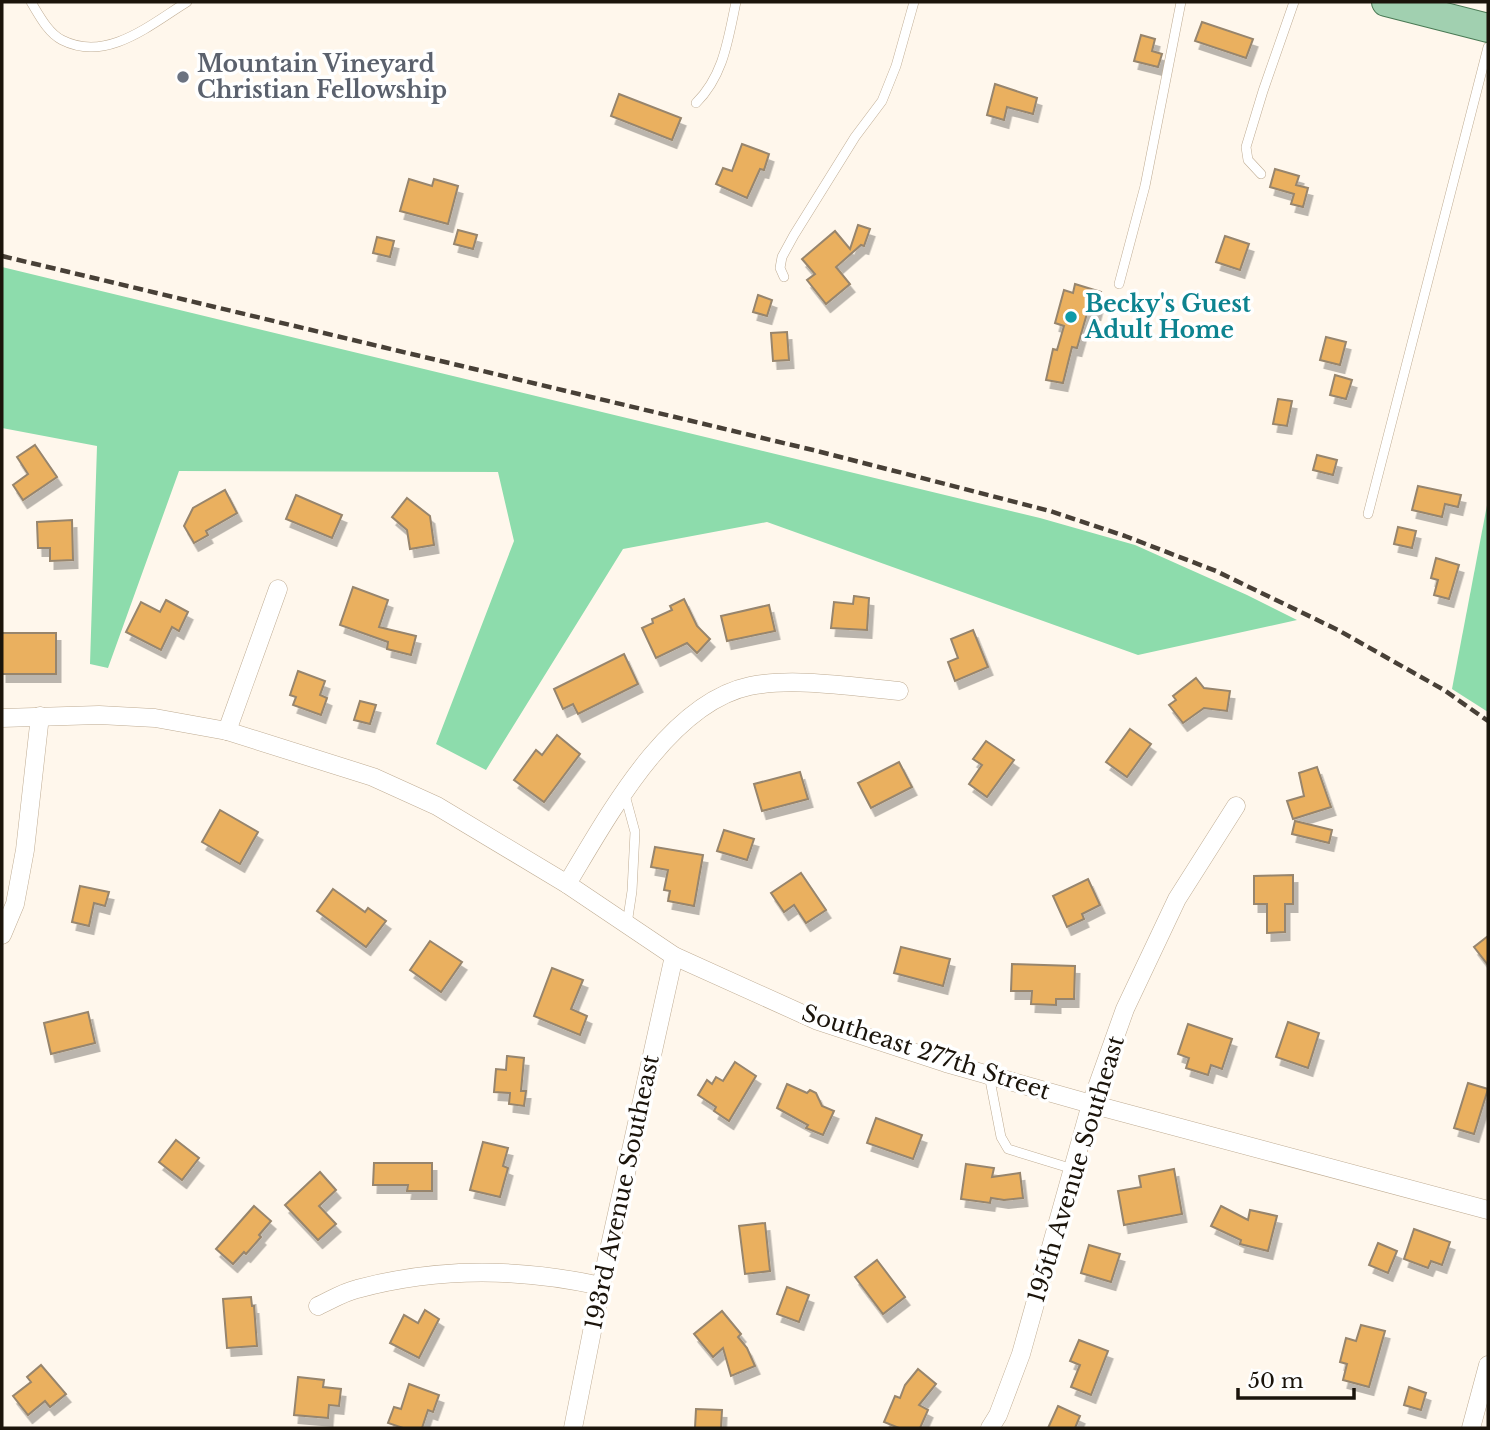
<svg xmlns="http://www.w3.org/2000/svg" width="1490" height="1430" font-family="'Libre Baskerville',serif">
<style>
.green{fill:#8ddcac}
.building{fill:#eab05e;stroke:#97856d;stroke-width:2;filter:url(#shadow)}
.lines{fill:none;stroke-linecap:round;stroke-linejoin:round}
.service-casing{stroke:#bfac93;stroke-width:10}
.minor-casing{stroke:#bfac93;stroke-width:19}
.primary-casing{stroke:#497954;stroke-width:30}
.service{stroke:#fff;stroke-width:9}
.minor{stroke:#fff;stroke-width:18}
.primary{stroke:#a1d0b0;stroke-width:28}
.rail{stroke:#484037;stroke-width:4.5;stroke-dasharray:10 5;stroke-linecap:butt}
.worship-dot{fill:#6b7280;stroke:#fff;stroke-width:2.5}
.culture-dot{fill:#0f9aa8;stroke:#fff;stroke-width:2.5}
.labels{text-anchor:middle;stroke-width:7;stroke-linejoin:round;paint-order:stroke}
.worship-label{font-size:23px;font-weight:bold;fill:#5b616d;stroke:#fff;text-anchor:start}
.culture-label{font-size:23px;font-weight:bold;fill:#0d838f;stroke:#fff;text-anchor:start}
.street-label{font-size:23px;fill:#1b140b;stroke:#fff}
</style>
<defs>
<filter id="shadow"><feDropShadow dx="4.5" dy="8" stdDeviation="0" flood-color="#0004"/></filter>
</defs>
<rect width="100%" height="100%" fill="#fff7ec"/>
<!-- green -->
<g class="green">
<polygon points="2,267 1040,518 1135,545 1247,595 1297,620 1138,655 767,522 623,549 486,770 436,744 514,541 498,472 179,471 108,668 90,664 97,446 2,428"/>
<polygon points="1488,500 1488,712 1452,689"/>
</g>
<!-- building -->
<g class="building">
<polygon points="1202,22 1253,39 1246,58 1195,41"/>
<polygon points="1141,35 1155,39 1152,51 1162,54 1158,67 1134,61"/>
<polygon points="995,84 1037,98 1033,114 1007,107 1004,120 987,115"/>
<polygon points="619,94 681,118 672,140 611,116"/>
<polygon points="742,144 769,154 764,170 760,169 747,198 716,184 723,168 732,171"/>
<polygon points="1275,169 1299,176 1296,185 1308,188 1303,207 1291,204 1294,194 1270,187"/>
<polygon points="409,179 432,186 434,179 458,186 448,224 400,211"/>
<polygon points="858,225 870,229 864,246 861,245 836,267 850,284 826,304 807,280 815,274 802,259 835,231 850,249"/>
<polygon points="458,230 477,235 473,249 454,244"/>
<polygon points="1225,236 1249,244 1240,270 1216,262"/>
<polygon points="377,237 394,241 390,257 373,253"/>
<polygon points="1075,284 1101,292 1096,312 1088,310 1077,348 1072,347 1063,383 1046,380 1053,349 1057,350 1064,326 1055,323 1064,290 1073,293"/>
<polygon points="758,295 772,300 767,316 753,312"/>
<polygon points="787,332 789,360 773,361 771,333"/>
<polygon points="1326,337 1346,342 1340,365 1320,360"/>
<polygon points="1335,375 1352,380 1346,399 1330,395"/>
<polygon points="1278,399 1292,401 1287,426 1273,424"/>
<polygon points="35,445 57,477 23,500 13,485 28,474 17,457"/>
<polygon points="1317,455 1337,460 1333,475 1313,470"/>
<polygon points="1418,486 1461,495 1458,507 1445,504 1442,517 1412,510"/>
<polygon points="225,490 237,513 206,531 208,535 194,543 184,526 193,508"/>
<polygon points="296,495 342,515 332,538 286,519"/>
<polygon points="407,498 430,516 434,545 410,549 407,530 392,517"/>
<polygon points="72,520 73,560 50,561 50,548 38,548 37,522"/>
<polygon points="1398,527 1416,531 1412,548 1394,544"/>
<polygon points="1436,558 1459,565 1449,599 1434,595 1438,580 1431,578"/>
<polygon points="353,587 388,600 379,627 416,636 411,655 387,649 388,642 340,625"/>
<polygon points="854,596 869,598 867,630 831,628 834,602 853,604"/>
<polygon points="684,599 697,626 710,639 697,653 687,643 656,658 642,628 653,623 652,619 672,610 670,606"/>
<polygon points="166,600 188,612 179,631 172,627 161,650 126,632 141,602 160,612"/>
<polygon points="769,605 775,631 727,641 721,616"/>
<polygon points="973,630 988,667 955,681 948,662 958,658 951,639"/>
<rect x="2" y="633" width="54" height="41"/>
<polygon points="624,654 638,684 578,714 573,704 563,709 554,689"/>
<polygon points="298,671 325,681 320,695 327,698 321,715 293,705 296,697 290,695"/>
<polygon points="1196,678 1204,688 1230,691 1227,711 1204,708 1183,723 1169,705 1176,700 1173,696"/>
<polygon points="360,701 376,705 370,724 354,720"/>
<polygon points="1130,729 1151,744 1127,777 1106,762"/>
<polygon points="557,735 580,754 544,802 514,780 536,750 542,755"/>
<polygon points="986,741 1014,760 987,797 969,784 982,765 973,759"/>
<polygon points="899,762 912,787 871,808 858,783"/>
<polygon points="1317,767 1331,807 1293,819 1287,801 1304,796 1299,773"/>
<polygon points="800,772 808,799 762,811 754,784"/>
<polygon points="220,810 258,832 240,864 202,842"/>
<polygon points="1295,821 1332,830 1329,843 1292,834"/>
<polygon points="724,830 754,839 747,860 717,851"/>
<polygon points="655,847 703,855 694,906 668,901 670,891 664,890 668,870 651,867"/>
<polygon points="801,873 826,910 806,923 794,905 784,912 771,893"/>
<polygon points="1293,875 1293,904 1285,904 1285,932 1267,933 1267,904 1254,904 1254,876"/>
<polygon points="1088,879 1100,905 1082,914 1084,919 1067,927 1053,896"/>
<polygon points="80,886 109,892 105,906 94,903 89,926 72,922"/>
<polygon points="333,889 365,912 368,908 386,921 366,947 317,911"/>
<polygon points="1488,936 1488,965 1474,947"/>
<polygon points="430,941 462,962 441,992 410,970"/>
<polygon points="901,947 950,959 943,986 894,973"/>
<polygon points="1012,964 1075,966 1074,999 1056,999 1056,1005 1031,1004 1032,991 1011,991"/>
<polygon points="552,968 583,980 571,1009 587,1016 580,1035 534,1016"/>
<polygon points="88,1012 95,1043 51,1054 44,1023"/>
<polygon points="1288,1022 1319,1033 1308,1068 1276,1057"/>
<polygon points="1188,1024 1232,1039 1222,1069 1211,1065 1208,1075 1186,1068 1189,1058 1178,1054"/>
<polygon points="507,1056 524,1058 521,1091 526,1091 524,1106 509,1104 510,1093 494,1092 496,1069 506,1070"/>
<polygon points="735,1062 756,1076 729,1121 714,1111 716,1107 698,1095 707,1080 712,1084 716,1077 723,1081"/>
<polygon points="1468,1083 1488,1089 1474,1134 1454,1128"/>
<polygon points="787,1084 807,1093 810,1090 816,1093 822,1106 834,1111 823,1135 806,1128 808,1125 777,1108"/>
<polygon points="876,1118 922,1135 913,1159 867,1143"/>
<polygon points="176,1140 199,1158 182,1180 159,1162"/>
<polygon points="483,1142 508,1148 503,1166 508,1168 500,1197 470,1190"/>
<polygon points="374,1163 432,1163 432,1191 407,1191 408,1185 373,1185"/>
<polygon points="966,1164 994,1168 992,1177 1020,1173 1023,1198 1004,1200 991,1198 990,1203 961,1199"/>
<polygon points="1174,1169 1182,1214 1124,1225 1118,1191 1141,1187 1139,1176"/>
<polygon points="320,1172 336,1190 319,1206 336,1224 318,1240 285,1205"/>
<polygon points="254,1206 271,1221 259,1235 261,1237 246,1254 244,1252 233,1264 216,1249"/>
<polygon points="1221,1206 1248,1220 1250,1210 1277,1216 1268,1251 1240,1244 1241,1240 1211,1226"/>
<polygon points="765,1223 770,1271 745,1274 739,1226"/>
<polygon points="1414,1229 1450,1242 1442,1265 1431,1261 1428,1268 1404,1259"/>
<polygon points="1378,1243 1397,1251 1388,1273 1369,1265"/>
<polygon points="1089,1245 1120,1254 1111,1282 1081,1273"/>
<polygon points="877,1260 905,1297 883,1314 855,1277"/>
<polygon points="787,1287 809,1295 799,1322 777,1314"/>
<polygon points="251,1297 252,1306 254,1306 257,1346 227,1348 223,1299"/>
<polygon points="425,1310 439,1319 419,1358 390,1343 404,1315 418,1323"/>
<polygon points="722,1311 741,1334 738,1337 747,1348 755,1366 731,1376 723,1348 713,1357 694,1334"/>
<polygon points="1361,1325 1385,1331 1369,1387 1343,1380 1347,1364 1340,1362 1346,1338 1356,1341"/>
<polygon points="1079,1340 1108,1351 1091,1395 1071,1387 1080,1365 1070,1361"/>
<polygon points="41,1365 66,1394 50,1407 45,1401 28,1415 13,1396 31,1382 27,1377"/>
<polygon points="918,1369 936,1384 919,1405 928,1410 920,1428 899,1428 884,1422 895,1396 900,1398 905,1385"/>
<polygon points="298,1377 324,1380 323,1387 341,1389 339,1406 329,1405 328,1418 294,1415"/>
<polygon points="409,1384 439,1395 433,1412 428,1410 422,1428 403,1428 388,1423 394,1407 401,1409"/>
<polygon points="1409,1387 1426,1393 1421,1410 1404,1405"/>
<polygon points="1058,1406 1080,1416 1075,1428 1048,1428"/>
<polygon points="696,1409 722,1410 721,1428 695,1428"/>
</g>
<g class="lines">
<!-- service casing -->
<g class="service-casing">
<g id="service">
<path d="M31 2C39 15 48 33 62 40 107 63 151 24 187 2"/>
<path d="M696 103C724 75 728 39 736 2"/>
<polyline points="1261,174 1248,160 1246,147 1263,91 1294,2"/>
<polyline points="784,277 780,268 782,257 794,235 855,137 882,101 896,66 914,2"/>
<polyline points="1119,284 1145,186 1181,2"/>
<polyline points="1368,514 1488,47"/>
<polyline points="625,795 635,832 632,891 627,924"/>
<polyline points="989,1075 1001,1137 1008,1149 1073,1169"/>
</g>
</g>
<!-- minor casing -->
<g class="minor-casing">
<g id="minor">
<polyline points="2,718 99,715 155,718 227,731 373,777 437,806 567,884 674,956 818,1021 946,1063 1091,1104 1488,1210"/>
<polyline points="227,731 278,589"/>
<path d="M567 884C607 818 668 703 750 686 794 677 854 687 899 691"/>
<polyline points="2,935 15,904 25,850 40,716"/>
<path d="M318 1306C331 1300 344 1292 357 1289 438 1267 520 1268 601 1286"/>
<polyline points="573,1428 601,1286 674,956"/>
<polyline points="990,1428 998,1415 1021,1354 1091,1104 1125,1009 1177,899 1236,806"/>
<polyline points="1471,1428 1488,1365"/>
</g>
</g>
<!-- primary casing -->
<g class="primary-casing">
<polyline id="primary" points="1386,2 1488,28"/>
</g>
<!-- service -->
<use href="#service" class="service"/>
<!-- minor -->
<use href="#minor" class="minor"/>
<!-- primary -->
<use href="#primary" class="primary"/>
<!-- rail -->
<polyline class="rail" points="2,256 817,451 1050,511 1125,536 1216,571 1338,630 1444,690 1488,721"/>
</g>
<!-- markers -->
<circle class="worship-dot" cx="183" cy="77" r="7"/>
<circle class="culture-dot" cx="1071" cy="317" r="7"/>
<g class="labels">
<!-- worship labels -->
<g class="worship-label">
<text x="197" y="72">Mountain Vineyard<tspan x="197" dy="26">Christian Fellowship</tspan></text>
</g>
<!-- culture labels -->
<g class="culture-label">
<text x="1085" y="312">Becky's Guest<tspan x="1085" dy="26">Adult Home</tspan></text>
</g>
<!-- street labels -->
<g class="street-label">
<text transform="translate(926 1052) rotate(18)" y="8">Southeast 277th Street</text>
<text transform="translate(1076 1169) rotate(-73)" y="8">195th Avenue Southeast</text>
<text transform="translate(622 1192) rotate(-78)" y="8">193rd Avenue Southeast</text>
</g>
</g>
<!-- border -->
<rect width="1490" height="1430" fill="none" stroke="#1b140b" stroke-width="7"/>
<!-- scale -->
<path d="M1238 1388v10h116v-10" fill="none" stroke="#1b140b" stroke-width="3.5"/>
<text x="1248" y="1388" font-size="21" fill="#1b140b" stroke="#ffffff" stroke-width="5" paint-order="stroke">50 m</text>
</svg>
